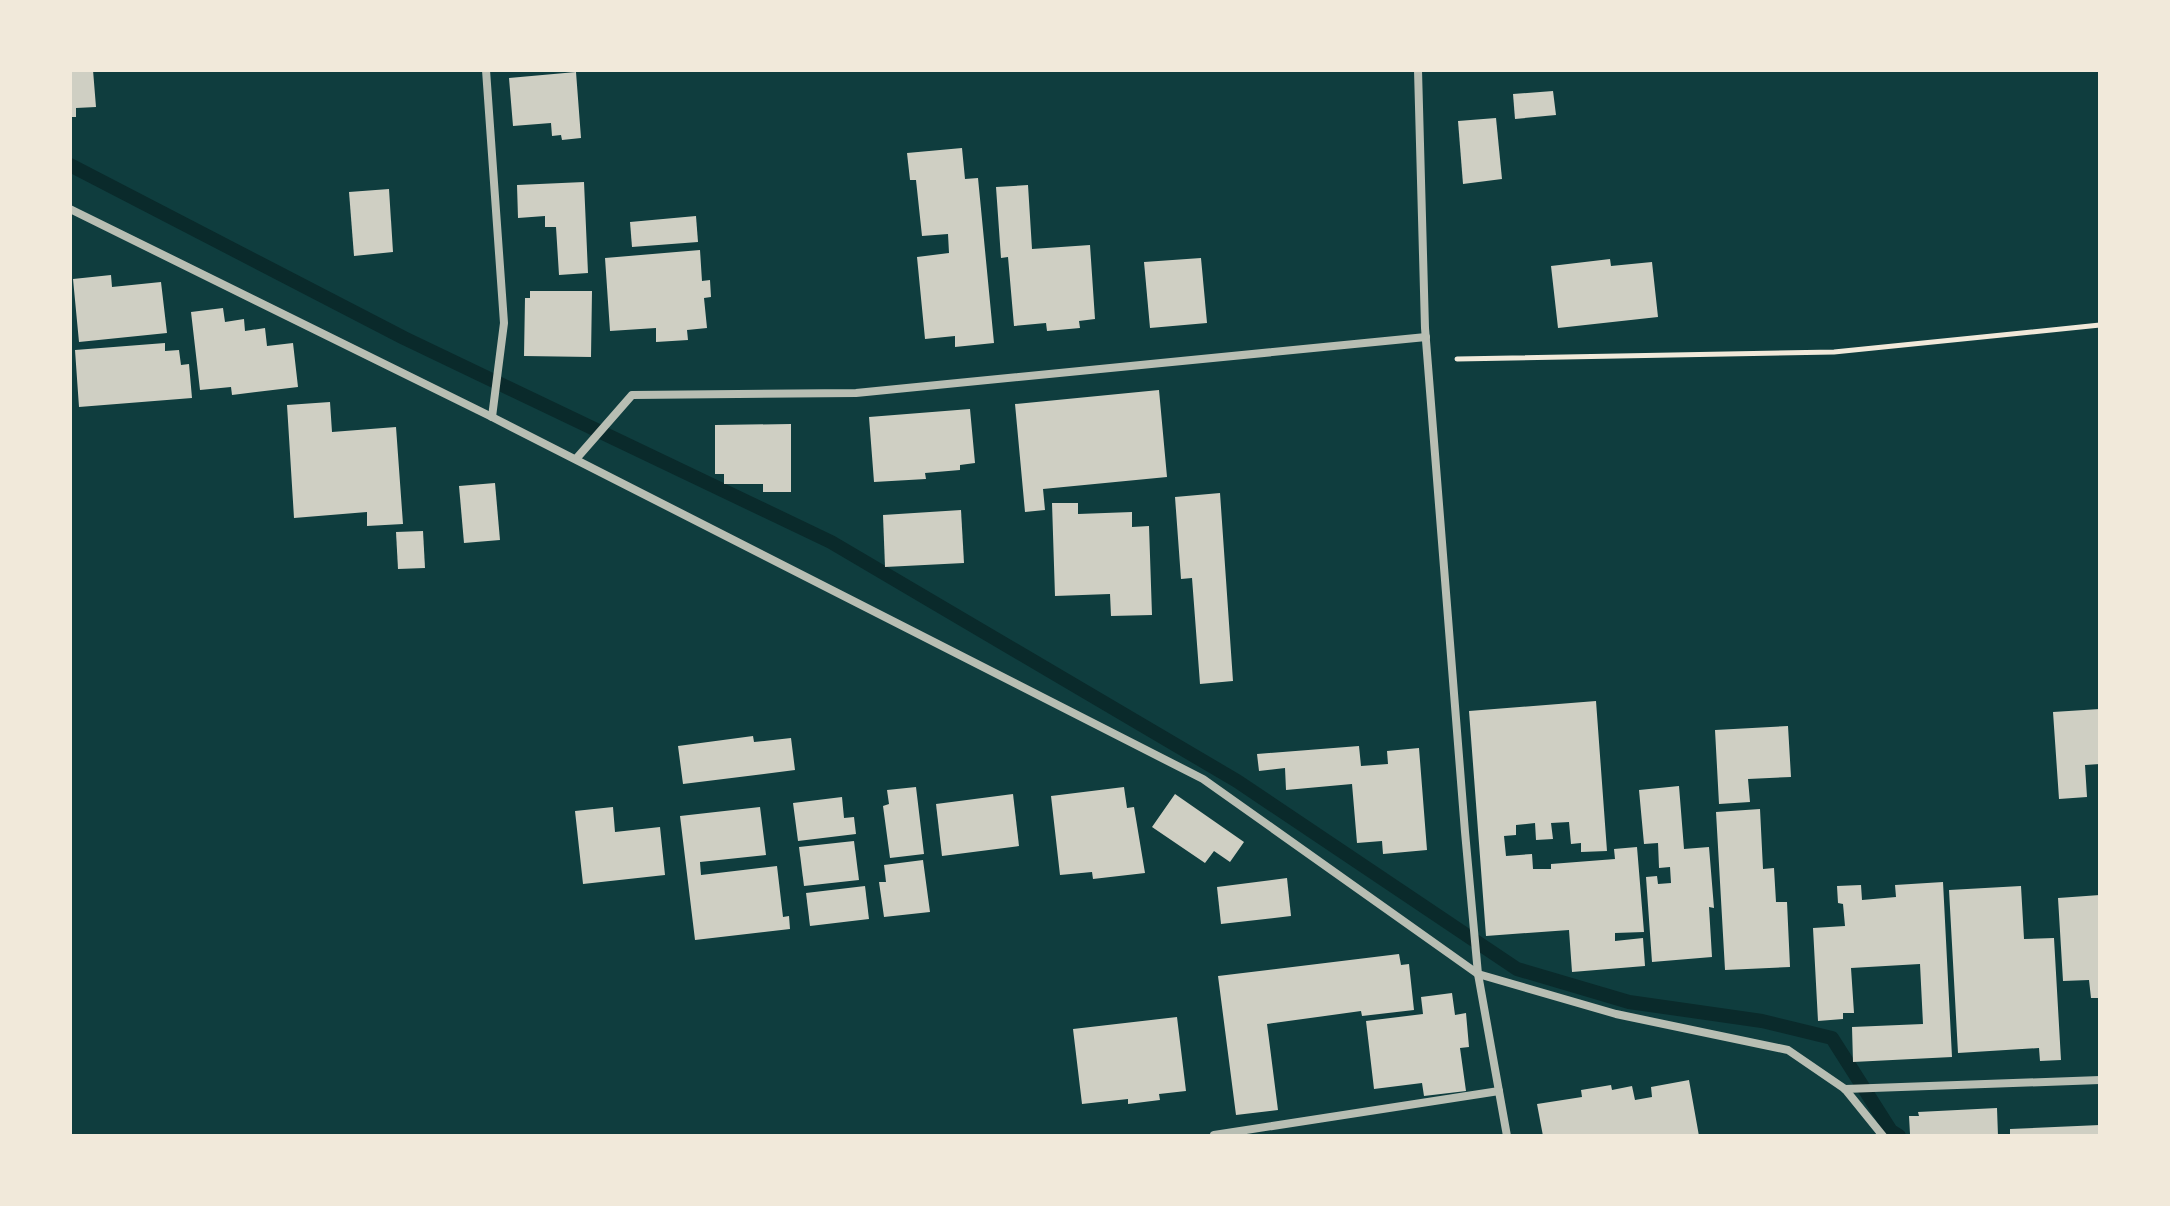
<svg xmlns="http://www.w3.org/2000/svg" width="2170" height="1206" font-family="Karla,sans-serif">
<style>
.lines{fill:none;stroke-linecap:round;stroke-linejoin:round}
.stream{stroke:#0a2a2b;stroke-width:14}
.building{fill:#cfcfc3}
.path{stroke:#f1e9da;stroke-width:5}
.minor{stroke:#b8beb3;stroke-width:8}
</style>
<rect width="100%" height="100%" fill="#0f3d3e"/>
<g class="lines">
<!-- stream -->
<polyline class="stream" points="70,165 404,338 831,542 1237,781 1517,969 1629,1002 1762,1021 1832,1038 1891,1131 1899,1136"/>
</g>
<!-- building -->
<g class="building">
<polygon points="70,70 93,70 96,107 76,108 76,117 70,117"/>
<polygon points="576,72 581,138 562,140 561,135 552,136 551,123 513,126 509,78"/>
<polygon points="1553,91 1556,115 1515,119 1513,94"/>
<polygon points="1496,118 1502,179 1463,184 1458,121"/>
<polygon points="962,148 965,179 978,178 994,343 955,347 955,336 925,339 917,257 949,253 948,234 922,236 916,180 910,180 907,153"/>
<polygon points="584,182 588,273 559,275 556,227 545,227 545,216 518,218 517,185"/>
<polygon points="1028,185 1032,249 1090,245 1095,319 1079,321 1080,328 1047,331 1046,323 1014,326 1008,257 1001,258 996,187"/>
<polygon points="389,189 393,252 354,256 349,192"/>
<polygon points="696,216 698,242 632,247 630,222"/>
<polygon points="700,250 702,281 710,280 711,297 704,298 707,328 687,330 688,340 656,342 656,328 610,331 605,258"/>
<polygon points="1201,258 1207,323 1150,328 1144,262"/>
<polygon points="1610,259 1611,266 1652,262 1658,317 1558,328 1551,266"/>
<polygon points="111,275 112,287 161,282 167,333 79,342 73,279"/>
<polygon points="530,291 592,291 591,357 524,356 525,298 530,298"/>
<polygon points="223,308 225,322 244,319 245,331 265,328 267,346 293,343 298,387 232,395 231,387 200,390 191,312"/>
<polygon points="165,343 165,351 179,350 181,365 189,364 192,398 79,407 75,350"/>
<polygon points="1159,390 1167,477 1043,489 1045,510 1025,512 1015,404"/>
<polygon points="330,402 332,432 396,427 403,524 367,526 367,512 294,518 287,405"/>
<polygon points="970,409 975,463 960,465 960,470 925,473 926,479 874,482 869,417"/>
<polygon points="791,424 791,492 763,492 763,484 724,484 724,474 715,474 715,425"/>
<polygon points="495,483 500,540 464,543 459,486"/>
<polygon points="1220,493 1233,681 1200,684 1192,578 1181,579 1175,497"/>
<polygon points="1052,503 1078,503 1078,514 1132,512 1132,527 1149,526 1152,615 1111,616 1110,594 1055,596"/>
<polygon points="961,510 964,563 885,567 883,515"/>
<polygon points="423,531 425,568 398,569 396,532"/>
<polygon points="1596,701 1607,851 1581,852 1581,843 1571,844 1569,822 1551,823 1553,839 1536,840 1535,823 1516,825 1516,835 1504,836 1506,856 1532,854 1533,869 1551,869 1551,864 1615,859 1614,849 1637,847 1644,932 1615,933 1615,941 1643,938 1645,966 1572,972 1569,930 1486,936 1469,711"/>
<polygon points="2100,709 2100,764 2085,765 2087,797 2059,799 2053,712"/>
<polygon points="1788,726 1791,777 1748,779 1750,802 1719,804 1715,730"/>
<polygon points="753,736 754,742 791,738 795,770 683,784 678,746"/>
<polygon points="1359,746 1361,766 1388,764 1387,751 1419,748 1427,850 1383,854 1382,841 1357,843 1352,784 1286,790 1285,768 1259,771 1257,754"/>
<polygon points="1679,786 1684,849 1709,847 1714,908 1709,907 1712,957 1652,962 1646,877 1657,876 1658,884 1671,883 1670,867 1659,868 1658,843 1644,844 1639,790"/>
<polygon points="916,787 924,854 890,858 883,806 889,804 887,790"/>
<polygon points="1124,787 1127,808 1134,807 1145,873 1093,879 1092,872 1060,875 1051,796"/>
<polygon points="1013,794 1019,846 942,856 936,804"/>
<polygon points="1175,794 1244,842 1230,862 1214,851 1205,863 1152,827"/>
<polygon points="842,797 844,818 854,817 856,834 798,841 793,803"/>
<polygon points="613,807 615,832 660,827 665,875 583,884 575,811"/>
<polygon points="760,807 766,855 700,862 701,875 777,866 783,917 789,916 790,929 695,940 680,816"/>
<polygon points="1760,809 1763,869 1774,868 1776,902 1787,902 1790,967 1725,970 1716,812"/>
<polygon points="854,841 859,880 804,886 799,847"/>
<polygon points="923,860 930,912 884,917 879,882 886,882 884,865"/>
<polygon points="1287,878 1291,916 1221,924 1217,887"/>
<polygon points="1943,882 1952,1057 1853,1062 1852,1027 1923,1024 1920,964 1851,968 1854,1013 1843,1013 1843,1019 1818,1021 1813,928 1845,926 1843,904 1838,903 1837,886 1861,885 1862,900 1896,897 1895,885"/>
<polygon points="865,886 869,919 810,926 806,893"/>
<polygon points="2021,886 2024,939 2054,938 2061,1060 2040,1061 2039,1048 1958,1053 1949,890"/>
<polygon points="2100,895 2100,998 2091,998 2089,980 2063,981 2058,898"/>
<polygon points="1399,954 1401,965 1409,964 1414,1010 1362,1016 1361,1011 1267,1024 1278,1110 1236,1115 1218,976"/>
<polygon points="1452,993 1455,1015 1466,1013 1469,1047 1460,1048 1466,1091 1424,1096 1422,1083 1374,1089 1366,1021 1423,1014 1421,997"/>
<polygon points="1177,1017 1186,1091 1159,1094 1160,1100 1128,1104 1128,1099 1082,1104 1073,1029"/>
<polygon points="1689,1080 1699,1136 1543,1136 1537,1104 1582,1097 1581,1090 1611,1085 1612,1090 1632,1086 1635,1100 1652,1097 1651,1087"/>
<polygon points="1997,1108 1998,1136 1910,1134 1909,1116 1919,1116 1918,1112"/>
<polygon points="2100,1125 2100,1136 2010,1136 2010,1129"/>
</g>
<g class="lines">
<!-- path -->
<polyline class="path" points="1457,359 1834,352 2100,325"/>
<!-- minor -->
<g class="minor">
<polyline points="486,70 504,323 492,417"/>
<polyline points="1418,70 1425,328 1465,832 1478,974 1507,1136"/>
<polyline points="70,209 492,417 1203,779 1478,974 1616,1014 1788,1050 1845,1089 1883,1136"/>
<polyline points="576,459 632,395 856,393 1426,337"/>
<polyline points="1845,1089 2100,1080"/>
<polyline points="1214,1135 1499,1091"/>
</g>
</g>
<!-- border -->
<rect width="2170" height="1206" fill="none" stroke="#f1e9da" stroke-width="144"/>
</svg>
